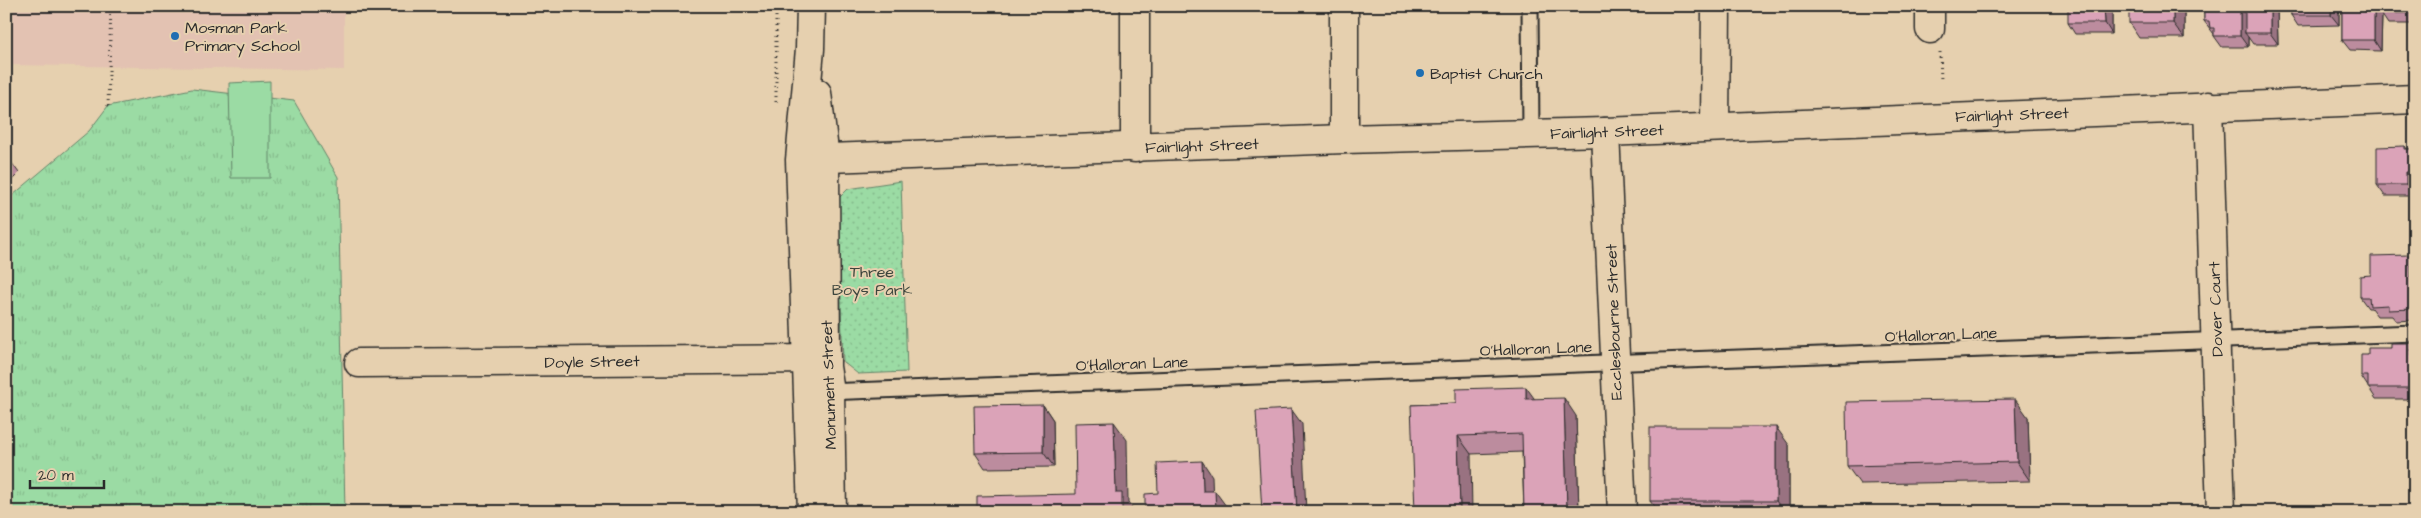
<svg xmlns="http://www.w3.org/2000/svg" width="2421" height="518" font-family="'Architects Daughter',sans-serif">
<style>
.built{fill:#e3c2b2}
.grass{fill:url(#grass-tufts);stroke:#638368}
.park{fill:url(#park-dots);stroke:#638368}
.garden{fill:#9bdba4;stroke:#638368}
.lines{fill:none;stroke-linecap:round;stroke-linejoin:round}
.lane-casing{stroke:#2b2b2b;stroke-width:19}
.street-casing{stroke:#2b2b2b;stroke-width:31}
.secondary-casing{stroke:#2b2b2b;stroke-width:31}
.path{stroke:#2b2b2b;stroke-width:3;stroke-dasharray:1 4;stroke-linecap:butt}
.lane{stroke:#e6d0af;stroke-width:15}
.street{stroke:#e6d0af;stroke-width:28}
.secondary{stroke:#e6d0af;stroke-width:28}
.wall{fill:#bc8c9e;stroke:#2b2b2b}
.shaded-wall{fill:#997281;stroke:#2b2b2b}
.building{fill:#dba3b8;stroke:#2b2b2b}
.poi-dot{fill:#1f6fb2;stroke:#e6d0af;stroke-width:2}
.labels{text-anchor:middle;stroke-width:4;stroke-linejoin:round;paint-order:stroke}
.poi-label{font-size:16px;fill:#2b2b2b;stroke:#e6d0af;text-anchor:start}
.street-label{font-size:16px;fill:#2b2b2b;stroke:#e6d0af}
.park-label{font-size:16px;fill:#3c453d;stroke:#e6d0af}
</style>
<defs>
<pattern id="grass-tufts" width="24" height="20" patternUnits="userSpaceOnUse" patternTransform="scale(1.25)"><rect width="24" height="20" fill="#9bdba4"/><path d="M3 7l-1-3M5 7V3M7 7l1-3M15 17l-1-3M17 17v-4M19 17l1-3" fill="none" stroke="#86bc8d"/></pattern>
<pattern id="park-dots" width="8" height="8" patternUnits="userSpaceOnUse" patternTransform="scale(1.25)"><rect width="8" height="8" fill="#9bdba4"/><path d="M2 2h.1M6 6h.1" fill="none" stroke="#86bc8d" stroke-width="1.8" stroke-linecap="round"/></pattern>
</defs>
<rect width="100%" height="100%" fill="#e6d0af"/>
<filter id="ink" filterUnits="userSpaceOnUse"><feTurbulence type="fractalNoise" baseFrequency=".02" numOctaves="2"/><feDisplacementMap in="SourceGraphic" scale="10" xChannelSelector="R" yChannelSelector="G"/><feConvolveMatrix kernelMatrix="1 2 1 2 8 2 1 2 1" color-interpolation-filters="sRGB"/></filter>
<g filter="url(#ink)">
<!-- built -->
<polygon class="built" points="6,6 344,6 344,70 6,65"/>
<!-- grass -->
<polygon class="grass" points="192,89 294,101 338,177 345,512 6,512 6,201 89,131 108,106"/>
<!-- park -->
<polygon class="park" points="901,181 907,372 858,374 843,362 837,200 848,189"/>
<!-- garden -->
<polygon class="garden" points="270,81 270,178 231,178 229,83"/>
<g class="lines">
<!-- lane casing -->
<g class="lane-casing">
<g id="lane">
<polyline points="1530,6 1531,134"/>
<polyline points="825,392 2415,333"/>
</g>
</g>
<!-- street casing -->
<g class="street-casing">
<g id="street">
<polyline points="1135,6 1135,148"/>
<polyline points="1344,6 1344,139"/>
<polyline points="1930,6 1930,29"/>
<polyline points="2208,106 2221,512"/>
<polyline points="1715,127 1716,6"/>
<polyline points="1605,132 1622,512"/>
<polyline points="802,159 1344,139 1605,132 2415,99"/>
<polyline points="359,363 826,359"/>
</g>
</g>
<!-- secondary casing -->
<g class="secondary-casing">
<g id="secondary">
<polyline points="811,6 810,49 800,160 812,512"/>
<polyline points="817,93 825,159 826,367 830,392 832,512"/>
</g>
</g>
<!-- path -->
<g class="path">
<polyline points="776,6 776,106"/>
<polyline points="1940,52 1941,81"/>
<polyline points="108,106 111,6"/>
</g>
<!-- lane -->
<use href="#lane" class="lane"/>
<!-- street -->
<use href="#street" class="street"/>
<!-- secondary -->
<use href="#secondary" class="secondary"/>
</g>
<!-- wall -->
<g class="wall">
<polygon points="2112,6 2112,34 2075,34 2068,23"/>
<polygon points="2184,6 2184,38 2139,38 2129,23"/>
<polygon points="2204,6 2339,6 2339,25 2298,26 2291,15 2291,6 2277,6 2278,44 2253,44 2248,37 2248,47 2222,47 2214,36 2214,34 2204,21"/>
<polygon points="2342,6 2415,6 2415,24 2388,24 2382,15 2381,51 2350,50 2342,40"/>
<polygon points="2405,146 2407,149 2415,149 2415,183 2414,183 2414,196 2385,196 2377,185"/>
<polygon points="6,155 19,173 6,186"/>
<polygon points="2415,261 2415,320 2396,321 2392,316 2377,316 2371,308 2368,308 2360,297 2371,275"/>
<polygon points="2415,330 2415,399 2376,399 2361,376 2368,355 2391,348 2411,344"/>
<polygon points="1535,399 1576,416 1579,512 1524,512 1522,452 1471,454 1411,405 1456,403"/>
<polygon points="1043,405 1053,420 1054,467 985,468 975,453"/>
<polygon points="2028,417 2030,481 1860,484 1847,466"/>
<polygon points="1789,445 1789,512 1658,512 1650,501"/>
</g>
<!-- shaded-wall -->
<g class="shaded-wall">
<polygon points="2104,6 2112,6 2112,34 2105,23"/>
<polygon points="2173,6 2184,6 2184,38 2173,23"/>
<polygon points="2240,6 2248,6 2245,33 2248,37 2248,47 2240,36"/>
<polygon points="2270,6 2277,6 2278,44 2270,33"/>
<polygon points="2331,6 2339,6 2339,25 2331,15"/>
<polygon points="2374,6 2382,6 2381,13 2382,15 2381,51 2374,40"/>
<polygon points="2406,172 2414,183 2414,196 2406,185"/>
<polygon points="2410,255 2415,261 2415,297 2411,292"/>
<polygon points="2412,352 2415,357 2415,392 2412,388"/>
<polygon points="1526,387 1539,405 1526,399"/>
<polygon points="1564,398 1576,416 1579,512 1567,512"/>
<polygon points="2015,399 2028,417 2030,481 2017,462"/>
<polygon points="1043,405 1053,420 1054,467 1043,452"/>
<polygon points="1291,409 1302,424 1306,512 1297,512"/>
<polygon points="1114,422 1127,440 1128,502 1135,512 1122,512 1116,493"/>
<polygon points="1776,427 1789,445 1789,512 1784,512 1776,501"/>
<polygon points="1458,436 1471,454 1472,512 1460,512"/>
<polygon points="1202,461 1212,476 1213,506 1203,491"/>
<polygon points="1215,491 1226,506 1226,512 1216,512"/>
</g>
<!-- building -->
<g class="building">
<polygon points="2068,6 2104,6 2105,23 2068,23"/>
<rect x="2129" y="6" width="44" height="17"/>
<polygon points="2204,6 2240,6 2240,36 2214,36 2214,28 2210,28 2209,21 2204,21"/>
<rect x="2245" y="6" width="25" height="27"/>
<rect x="2291" y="6" width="40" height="9"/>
<rect x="2342" y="6" width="32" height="34"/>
<polygon points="2380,6 2415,6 2415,13 2381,13"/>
<polygon points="2405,146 2405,149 2415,149 2415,172 2406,172 2406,185 2377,185 2377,147"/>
<polygon points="2410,255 2411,292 2415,292 2415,309 2388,310 2388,305 2370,306 2369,297 2360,297 2360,276 2371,275 2371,256"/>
<polygon points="2411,330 2415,330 2415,352 2412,352"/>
<polygon points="2391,343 2411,343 2412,388 2368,388 2368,376 2361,376 2361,355 2368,355 2368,348 2391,348"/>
<polygon points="1526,387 1526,399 1564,398 1567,512 1524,512 1522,434 1458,436 1460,512 1415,512 1411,405 1456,403 1456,389"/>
<polygon points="2015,399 2017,462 1847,466 1846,402"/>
<polygon points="1043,405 1043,452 975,453 974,406"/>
<polygon points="1291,409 1297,512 1262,512 1256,411"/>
<polygon points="1114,422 1116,493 1122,493 1122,512 977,512 977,496 1076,494 1075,423"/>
<rect x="1650" y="427" width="126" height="74"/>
<polygon points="1202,461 1203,491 1215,491 1216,512 1145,512 1145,494 1158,493 1157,463"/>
</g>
</g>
<!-- markers -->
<g class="poi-dot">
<circle cx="175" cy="36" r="5"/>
<circle cx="1420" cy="73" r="5"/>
</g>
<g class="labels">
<!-- poi labels -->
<g class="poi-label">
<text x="185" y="33">Mosman Park<tspan x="185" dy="18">Primary School</tspan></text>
<text x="1430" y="79">Baptist Church</text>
</g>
<!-- street labels -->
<g class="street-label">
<text transform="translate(2012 114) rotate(-2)" y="6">Fairlight Street</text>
<text transform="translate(1607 131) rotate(-2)" y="6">Fairlight Street</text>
<text transform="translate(1202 145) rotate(-2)" y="6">Fairlight Street</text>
<text transform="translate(2215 309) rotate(-92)" y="6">Dover Court</text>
<text transform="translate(1613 322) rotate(-92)" y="6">Ecclesbourne Street</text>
<text transform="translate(1941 334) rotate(-2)" y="6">O'Halloran Lane</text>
<text transform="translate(1536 348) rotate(-2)" y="6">O'Halloran Lane</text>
<text transform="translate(592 361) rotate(-1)" y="6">Doyle Street</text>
<text transform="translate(1132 363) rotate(-2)" y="6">O'Halloran Lane</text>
<text transform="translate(828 385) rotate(-92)" y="6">Monument Street</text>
</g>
<!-- park labels -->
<g class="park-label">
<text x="872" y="277">Three<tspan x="872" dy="18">Boys Park</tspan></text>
</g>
</g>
<!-- margin -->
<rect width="2421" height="518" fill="none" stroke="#e6d0af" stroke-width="25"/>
<rect x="12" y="12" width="2396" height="493" fill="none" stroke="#2b2b2b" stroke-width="2" filter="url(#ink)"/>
<!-- scale -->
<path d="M30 480v8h74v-8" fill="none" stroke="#2b2b2b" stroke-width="2.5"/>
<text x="38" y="480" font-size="15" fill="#2b2b2b" stroke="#e6d0af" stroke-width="4" paint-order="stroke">20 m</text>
</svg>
